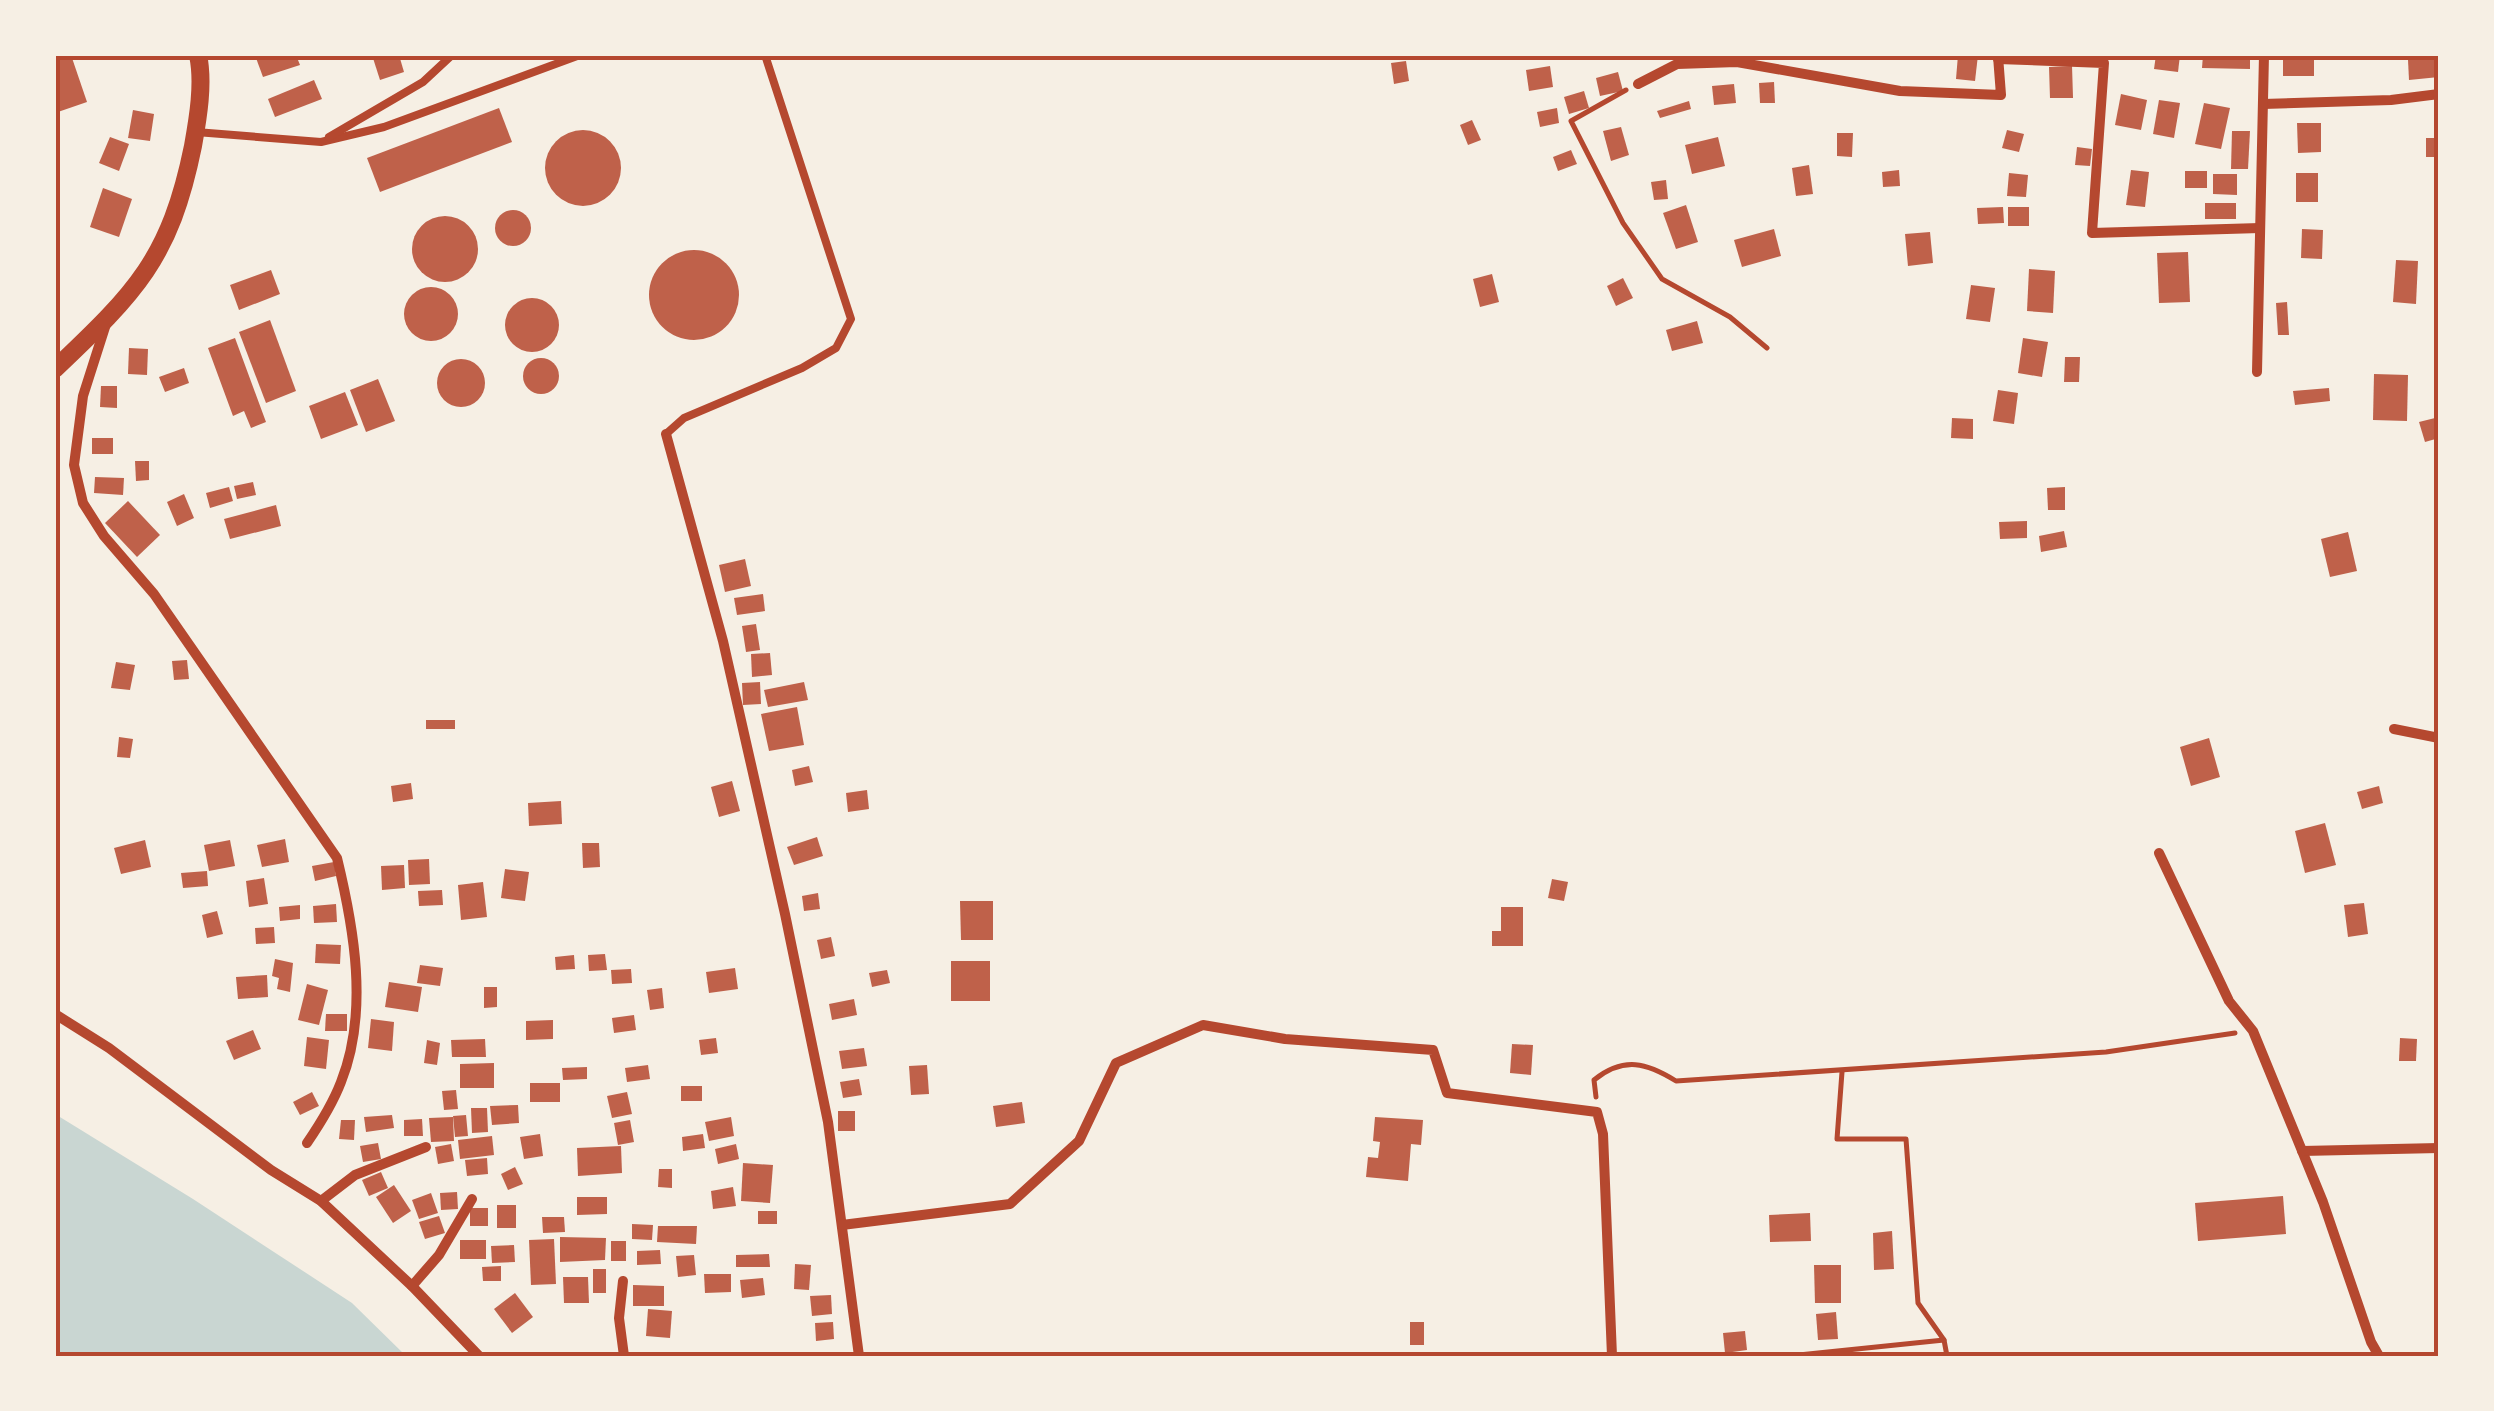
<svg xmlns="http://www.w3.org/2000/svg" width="2494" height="1411" font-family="Helvetica,sans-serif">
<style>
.water{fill:#c9d6d2}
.building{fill:#bf614a}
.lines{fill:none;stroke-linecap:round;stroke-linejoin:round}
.path{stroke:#b5482f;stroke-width:5}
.service{stroke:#b5482f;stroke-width:8}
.minor{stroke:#b5482f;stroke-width:10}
.tertiary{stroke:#b5482f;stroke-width:18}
.neatline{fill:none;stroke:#b5482f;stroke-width:4}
</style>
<rect width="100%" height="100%" fill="#f6efe4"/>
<!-- water -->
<polygon class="water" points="55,1114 193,1199 352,1303 406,1356 55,1356"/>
<!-- building -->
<g class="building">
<polygon points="55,55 71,55 87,102 55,113"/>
<polygon points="265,55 296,55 300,65 263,77 256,58"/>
<polygon points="372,55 399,55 404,72 380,80"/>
<polygon points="1958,55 1978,55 1975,81 1956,79"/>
<polygon points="2156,55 2180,55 2178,72 2154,69"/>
<polygon points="2203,55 2250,55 2250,69 2202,68"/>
<rect x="2283" y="55" width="31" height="21"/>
<polygon points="2439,57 2439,77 2409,80 2408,60"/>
<polygon points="1406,61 1409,81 1394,84 1391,63"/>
<polygon points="1550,66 1553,87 1529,91 1526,70"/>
<polygon points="2072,66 2073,98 2050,98 2049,67"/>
<polygon points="1618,72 1623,91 1600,96 1596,78"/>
<polygon points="314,80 322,99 275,117 268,99"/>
<polygon points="1774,82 1775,103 1760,103 1759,83"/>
<polygon points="1734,84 1736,103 1714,105 1712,86"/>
<polygon points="1584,91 1589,108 1569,114 1564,97"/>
<polygon points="2121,94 2147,100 2141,130 2115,125"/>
<polygon points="2159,100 2180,103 2174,138 2153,134"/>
<polygon points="1689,101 1691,109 1660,118 1657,111"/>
<polygon points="2204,103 2230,108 2221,149 2195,144"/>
<polygon points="499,108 512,142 380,192 367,158"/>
<polygon points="1557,108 1559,123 1540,127 1537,112"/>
<polygon points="133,110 154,114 150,141 128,138"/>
<polygon points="1472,120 1481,140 1468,145 1460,125"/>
<polygon points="2297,123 2321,123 2321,152 2298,153"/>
<polygon points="1621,127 1629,155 1611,161 1603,131"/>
<polygon points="2007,130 2024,134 2019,152 2002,148"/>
<circle cx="583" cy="168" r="38"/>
<polygon points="2232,131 2250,131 2248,169 2231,169"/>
<polygon points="1837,133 1853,133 1852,157 1837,156"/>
<polygon points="110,137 129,144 119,171 99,163"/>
<polygon points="1718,137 1725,166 1692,174 1685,145"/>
<rect x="2426" y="138" width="13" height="19"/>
<polygon points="2077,147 2092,149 2090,166 2075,165"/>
<polygon points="1571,150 1577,164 1558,171 1553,157"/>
<polygon points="1809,165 1813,194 1796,196 1792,168"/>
<polygon points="1899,170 1900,186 1883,187 1882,172"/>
<polygon points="2131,170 2149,172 2145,207 2126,205"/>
<rect x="2185" y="171" width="22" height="17"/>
<polygon points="2009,173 2028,175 2026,197 2007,196"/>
<rect x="2296" y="173" width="22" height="29"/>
<polygon points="2213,174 2237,174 2237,195 2213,194"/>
<polygon points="1666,180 1668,199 1654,200 1651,182"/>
<polygon points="103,188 132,199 119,237 90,227"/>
<rect x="2205" y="203" width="31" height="16"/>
<polygon points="1686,205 1698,242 1676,249 1663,213"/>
<polygon points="2003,207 2004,223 1978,224 1977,208"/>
<rect x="2008" y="207" width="21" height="19"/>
<circle cx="513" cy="228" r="18"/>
<circle cx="445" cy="249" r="33"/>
<polygon points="1774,229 1781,256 1742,267 1734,240"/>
<polygon points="2302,229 2323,230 2322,259 2301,258"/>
<polygon points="1930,232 1933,263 1908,266 1905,234"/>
<circle cx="694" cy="295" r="45"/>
<polygon points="2188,252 2190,302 2159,303 2157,253"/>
<polygon points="2396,260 2418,261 2416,304 2393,302"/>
<polygon points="2029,269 2055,271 2053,313 2027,311"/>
<polygon points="271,270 280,294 239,310 230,285"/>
<polygon points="1492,274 1499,302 1480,307 1473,279"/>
<polygon points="1623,278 1633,298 1616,306 1607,286"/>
<polygon points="1971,285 1995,288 1990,322 1966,319"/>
<circle cx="431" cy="314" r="27"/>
<circle cx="532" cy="325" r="27"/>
<polygon points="2287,302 2289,335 2278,335 2276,303"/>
<polygon points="270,320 296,391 266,403 239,332"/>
<polygon points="1697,321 1703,343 1672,351 1666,330"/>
<polygon points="235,338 266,422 251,428 244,411 233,416 208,348"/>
<polygon points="2023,338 2048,342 2042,377 2018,373"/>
<polygon points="129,348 148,349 147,375 128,374"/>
<polygon points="2065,357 2080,357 2079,382 2064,382"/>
<circle cx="541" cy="376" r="18"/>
<circle cx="461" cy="383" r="24"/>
<polygon points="184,368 189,383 165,392 159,377"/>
<polygon points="2374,374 2408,375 2407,421 2373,420"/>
<polygon points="378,379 395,421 366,432 350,390"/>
<polygon points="101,386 117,386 117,408 100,407"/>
<polygon points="2329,388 2330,401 2295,405 2293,391"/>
<polygon points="1998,390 2018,393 2014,424 1993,421"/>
<polygon points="345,392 358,425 321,439 309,406"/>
<polygon points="2439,417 2439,438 2425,442 2419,422"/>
<polygon points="1952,418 1973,419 1973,439 1951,438"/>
<rect x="92" y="438" width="21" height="16"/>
<polygon points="135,461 149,461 149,480 136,481"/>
<polygon points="95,477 124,478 123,495 94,493"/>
<polygon points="253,482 256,495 237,499 234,486"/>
<polygon points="229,487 233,501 210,508 206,493"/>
<polygon points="2065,487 2065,510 2048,510 2047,488"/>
<polygon points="184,494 194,518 177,526 167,502"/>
<polygon points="128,501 160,535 137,557 105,523"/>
<polygon points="276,505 281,526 230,539 224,519"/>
<polygon points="2027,521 2027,538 2000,539 1999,522"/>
<polygon points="2064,531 2067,547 2041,552 2039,536"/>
<polygon points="2348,532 2357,571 2330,577 2321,539"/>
<polygon points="745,559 751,586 725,592 719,565"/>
<polygon points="763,594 765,611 737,615 734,598"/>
<polygon points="756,624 760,650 746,652 742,626"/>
<polygon points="770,653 772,675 752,677 751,654"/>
<polygon points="187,660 189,679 174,680 172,661"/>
<polygon points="116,662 135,665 130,690 111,688"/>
<polygon points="760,682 761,704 743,705 742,683"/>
<polygon points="804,682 808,700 768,707 764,690"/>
<polygon points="797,707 804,745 769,751 761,714"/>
<rect x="426" y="720" width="29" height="9"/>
<polygon points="119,737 133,739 130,758 117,757"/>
<polygon points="2209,738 2220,777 2191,786 2180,747"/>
<polygon points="809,766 813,782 795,786 792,770"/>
<polygon points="732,781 740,811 719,817 711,787"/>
<polygon points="411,783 413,799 393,802 391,786"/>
<polygon points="2379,786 2383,803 2362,809 2357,792"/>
<polygon points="867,790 869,809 848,812 846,793"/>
<polygon points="561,801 562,824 529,826 528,803"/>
<polygon points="2325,823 2336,865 2305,873 2295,831"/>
<polygon points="817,837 823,856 794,865 787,847"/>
<polygon points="285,839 289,862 262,867 257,845"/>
<polygon points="145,840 151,867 121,874 114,848"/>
<polygon points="230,840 235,866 209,871 204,845"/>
<polygon points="582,843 599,843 600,867 583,868"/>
<polygon points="429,859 430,884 409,885 408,860"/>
<polygon points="334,862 336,876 315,881 312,866"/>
<polygon points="404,865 405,888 382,890 381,866"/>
<polygon points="505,869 529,872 525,901 501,898"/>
<polygon points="207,871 208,886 183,888 181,873"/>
<polygon points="264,878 268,904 249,907 246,881"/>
<polygon points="1552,879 1568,882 1564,901 1548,898"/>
<polygon points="483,882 487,917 461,920 458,885"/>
<polygon points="442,890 443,905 419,906 418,891"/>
<polygon points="818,893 820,909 804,911 802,896"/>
<polygon points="960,901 993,901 993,940 961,940"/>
<polygon points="2364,903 2368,934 2348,937 2344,905"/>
<polygon points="336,904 337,922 314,923 313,906"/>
<polygon points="300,905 300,919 280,921 279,907"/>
<polygon points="1501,907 1523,907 1523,946 1492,946 1492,931 1501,931"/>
<polygon points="217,911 223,934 207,938 202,915"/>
<polygon points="274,927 275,943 256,944 255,928"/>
<polygon points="831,937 835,956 821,959 817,940"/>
<polygon points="316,944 341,945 340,964 315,963"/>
<polygon points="605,954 607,970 589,971 588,955"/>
<polygon points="574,955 575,969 556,970 555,957"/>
<polygon points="275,959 293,963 290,992 277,989 279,978 272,976"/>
<rect x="951" y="961" width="39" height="40"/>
<polygon points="420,965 443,968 440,986 417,983"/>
<polygon points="735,968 738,989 709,993 706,972"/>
<polygon points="631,969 632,983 612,984 611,970"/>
<polygon points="887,970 890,983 872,987 869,973"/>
<polygon points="267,975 268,997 238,999 236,977"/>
<polygon points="389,982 422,987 418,1012 385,1007"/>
<polygon points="307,984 328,990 319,1025 298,1020"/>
<polygon points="484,987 497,987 497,1007 484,1008"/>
<polygon points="662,988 664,1008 650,1010 647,990"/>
<polygon points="854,999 857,1015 832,1020 829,1004"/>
<polygon points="326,1014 347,1014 347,1031 325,1031"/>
<polygon points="634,1015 636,1030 614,1033 612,1018"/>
<polygon points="371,1019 394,1022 392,1051 368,1048"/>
<polygon points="553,1020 553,1039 526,1040 526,1021"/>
<polygon points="253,1030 261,1049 234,1060 226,1041"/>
<polygon points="307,1037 329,1040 326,1069 304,1066"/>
<polygon points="716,1038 718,1053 701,1055 699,1040"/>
<polygon points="2400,1038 2417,1039 2416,1061 2399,1061"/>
<polygon points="485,1039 486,1057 452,1057 451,1040"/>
<polygon points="427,1040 440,1043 437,1065 424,1063"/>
<polygon points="1512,1044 1533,1045 1531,1075 1510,1073"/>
<polygon points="864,1048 867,1066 842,1069 839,1051"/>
<polygon points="494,1063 494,1088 460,1088 460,1064"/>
<polygon points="648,1065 650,1079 627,1082 625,1068"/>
<polygon points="927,1065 929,1094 911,1095 909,1066"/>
<polygon points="587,1067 587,1079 563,1080 562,1068"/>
<polygon points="859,1079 862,1095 843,1098 840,1082"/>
<rect x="530" y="1083" width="30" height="19"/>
<rect x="681" y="1086" width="21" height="15"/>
<polygon points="456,1090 458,1109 444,1110 442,1091"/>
<polygon points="312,1092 319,1106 300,1115 293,1102"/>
<polygon points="627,1092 632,1114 612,1118 607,1096"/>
<polygon points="1022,1102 1025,1123 996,1127 993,1106"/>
<polygon points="518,1105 519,1123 492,1125 490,1106"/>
<polygon points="471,1108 487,1108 488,1132 472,1133"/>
<rect x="838" y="1111" width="17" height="20"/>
<polygon points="392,1115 394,1128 366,1132 364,1117"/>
<polygon points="466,1115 468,1136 455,1137 453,1116"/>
<polygon points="453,1117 454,1141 431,1142 429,1118"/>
<polygon points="731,1117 734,1136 709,1141 705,1122"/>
<polygon points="1375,1117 1423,1120 1421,1145 1411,1144 1408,1181 1366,1177 1368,1157 1378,1158 1380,1142 1373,1141"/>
<polygon points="422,1119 423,1136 404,1136 404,1120"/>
<polygon points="341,1120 355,1120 354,1140 339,1139"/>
<polygon points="630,1120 634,1142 618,1145 614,1123"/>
<polygon points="540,1134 543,1156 524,1159 520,1137"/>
<polygon points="703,1134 705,1148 683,1151 682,1137"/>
<polygon points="492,1136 494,1155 460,1159 458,1140"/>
<polygon points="378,1143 381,1159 363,1162 360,1146"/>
<polygon points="451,1144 454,1161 438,1164 435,1147"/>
<polygon points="736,1144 739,1159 718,1164 715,1149"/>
<polygon points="621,1146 622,1173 578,1176 577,1148"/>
<polygon points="487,1158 488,1174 467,1176 465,1160"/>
<polygon points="743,1163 773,1165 770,1203 741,1201"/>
<polygon points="515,1167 523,1184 508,1190 501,1174"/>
<polygon points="659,1169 672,1169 672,1188 658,1187"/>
<polygon points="381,1172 388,1188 369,1196 362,1180"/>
<polygon points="394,1185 411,1211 393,1223 376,1197"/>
<polygon points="733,1187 736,1206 713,1209 711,1191"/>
<polygon points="457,1192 458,1209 441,1210 440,1193"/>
<polygon points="431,1193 438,1213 419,1219 412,1200"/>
<polygon points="2283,1196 2286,1234 2198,1241 2195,1203"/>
<polygon points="577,1197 607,1197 607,1214 577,1215"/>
<rect x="497" y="1205" width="19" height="23"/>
<rect x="470" y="1208" width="18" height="18"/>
<rect x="758" y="1211" width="19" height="13"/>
<polygon points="1810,1213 1811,1241 1770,1242 1769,1215"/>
<polygon points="439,1216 445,1233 425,1239 419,1222"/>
<polygon points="542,1217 564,1217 565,1232 543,1233"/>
<polygon points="632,1224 653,1225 652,1240 632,1239"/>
<polygon points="658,1226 697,1226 696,1244 657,1242"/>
<polygon points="1892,1231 1894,1269 1874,1270 1873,1233"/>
<polygon points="560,1237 606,1238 605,1260 560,1262"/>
<polygon points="554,1239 556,1284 531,1285 529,1240"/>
<rect x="460" y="1240" width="26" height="19"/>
<rect x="611" y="1241" width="15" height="20"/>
<polygon points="514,1245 515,1262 492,1263 491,1246"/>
<polygon points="660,1250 661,1264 637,1265 637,1251"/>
<polygon points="769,1254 770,1267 736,1267 736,1255"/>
<polygon points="694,1255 696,1275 678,1277 676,1256"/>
<polygon points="795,1264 811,1265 809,1290 794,1289"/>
<polygon points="1814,1265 1841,1265 1841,1303 1815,1303"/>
<polygon points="501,1266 501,1281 483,1281 482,1267"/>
<rect x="593" y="1269" width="13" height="24"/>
<polygon points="704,1274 731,1274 731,1292 705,1293"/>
<polygon points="563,1277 588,1277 589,1303 564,1303"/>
<polygon points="763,1278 765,1295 742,1298 740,1280"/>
<polygon points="633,1285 664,1286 664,1306 633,1306"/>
<polygon points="515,1293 533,1317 512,1333 494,1309"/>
<polygon points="831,1295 832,1314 812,1316 810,1296"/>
<polygon points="648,1309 672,1311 670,1338 646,1336"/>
<polygon points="1836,1312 1838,1339 1818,1340 1816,1314"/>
<polygon points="833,1322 834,1339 816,1341 815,1323"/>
<rect x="1410" y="1322" width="14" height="23"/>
<polygon points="1745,1331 1747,1350 1725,1353 1723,1333"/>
</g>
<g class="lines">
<!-- path -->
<g class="path">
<polyline points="1626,90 1571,121 1623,223 1662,279 1730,317 1767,348"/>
<polyline points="1842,1072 1837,1139 1906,1139 1918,1303 1944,1340 1947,1356"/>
<path d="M1596 1097 1594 1080C1624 1056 1647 1063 1676 1081L2106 1052 2235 1033"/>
<polyline points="1789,1356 1944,1340"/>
</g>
<!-- service -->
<g class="service">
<polyline points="196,132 321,142 384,127 580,55"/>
<polyline points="329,137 423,82 452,55"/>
<polyline points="666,434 684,418 802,368 836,348 851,319 765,55"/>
</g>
<!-- minor -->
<g class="minor">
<polyline points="1998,59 2104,63 2092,233 2260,228"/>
<polyline points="1638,84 1677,64 1737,62 1900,91 2001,95 1998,56"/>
<polyline points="2263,104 2391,100 2439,94"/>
<path d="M106 324 83 396 74 465 83 503 104 536 154 594 337 858C354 928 369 1012 341 1082 333 1103 320 1124 307 1143"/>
<polyline points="2257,372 2264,55"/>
<polyline points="666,434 723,641 785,914 828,1122 859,1356"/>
<polyline points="2394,729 2439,738"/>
<polyline points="2159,853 2229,1001 2253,1031 2323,1202 2371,1342 2379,1356"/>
<polyline points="55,1014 109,1048 271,1170 321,1201 412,1286 479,1356"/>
<polyline points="2302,1151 2439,1148"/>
<polyline points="321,1201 355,1175 426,1147"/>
<polyline points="842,1225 1010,1204 1079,1141 1116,1063 1203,1025 1285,1039 1433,1050 1447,1093 1597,1112 1603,1134 1612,1356"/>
<polyline points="623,1281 619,1318 624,1356"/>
<polyline points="412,1286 439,1255 472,1199"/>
</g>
<!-- tertiary -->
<path class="tertiary" d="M55 369C136 292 170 259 193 146 198 118 204 83 198 55"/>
</g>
<!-- border -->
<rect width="2494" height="1411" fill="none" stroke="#f6efe4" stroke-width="115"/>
<rect x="58" y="58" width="2378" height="1296" class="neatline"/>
</svg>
